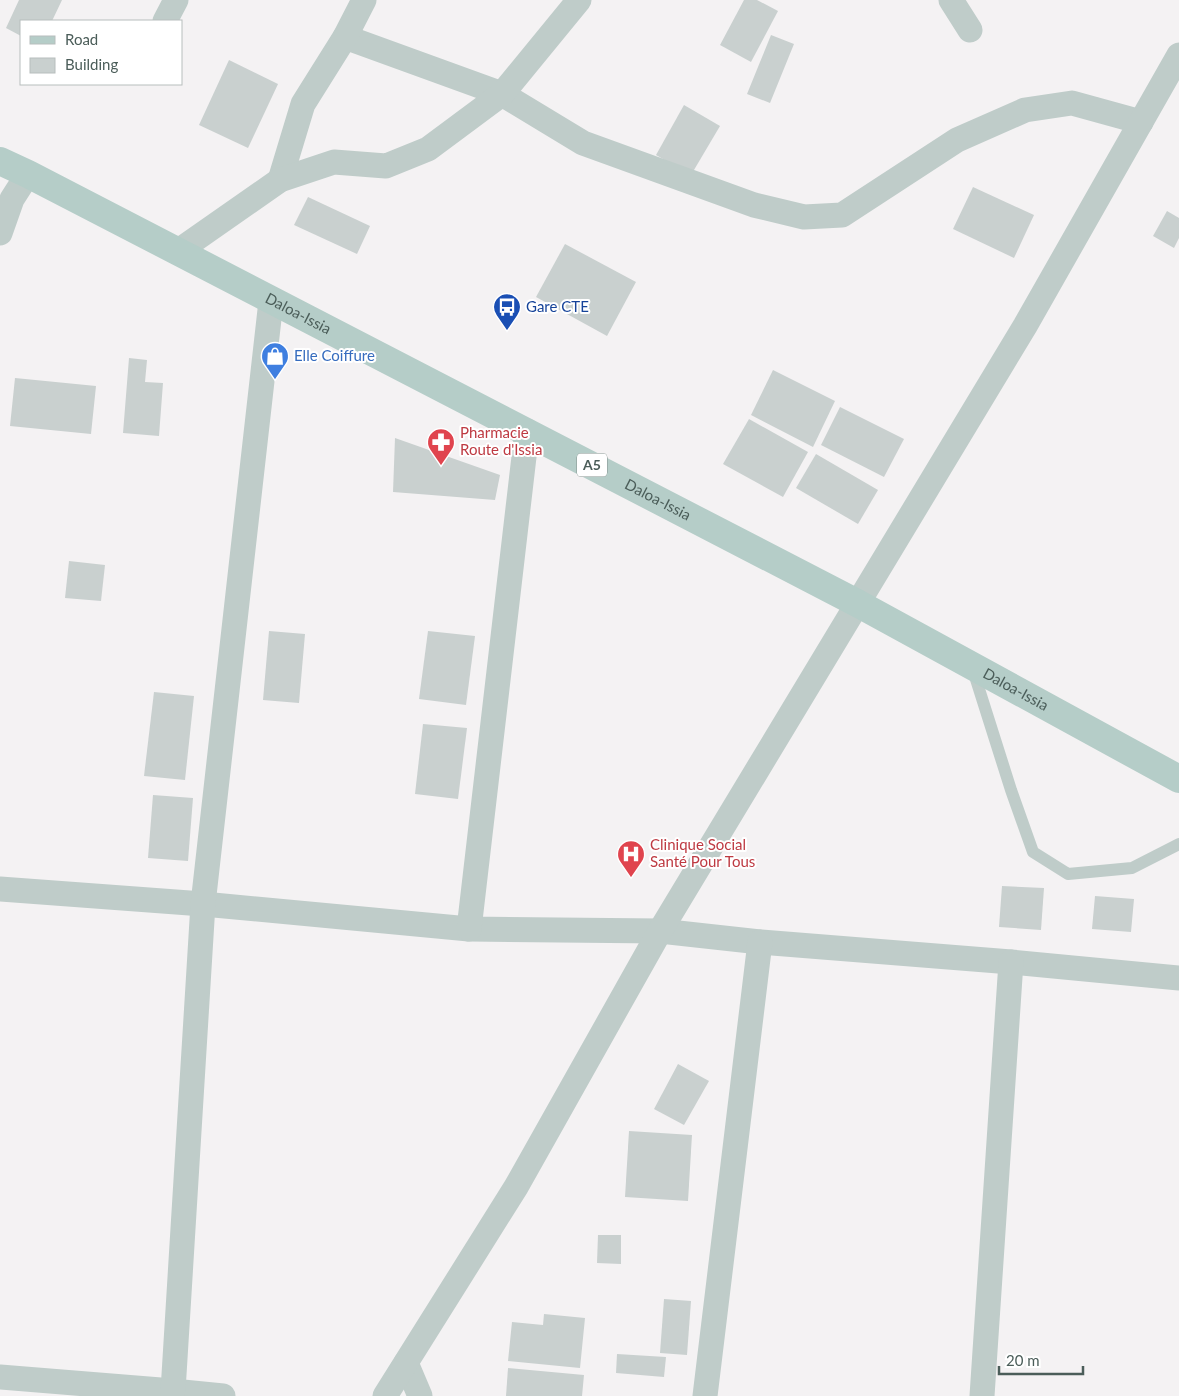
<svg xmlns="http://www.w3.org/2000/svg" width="1179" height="1396" font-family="Lato,sans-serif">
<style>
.building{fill:#c9d0cf}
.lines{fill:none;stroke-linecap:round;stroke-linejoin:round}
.service{stroke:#bfccc9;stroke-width:12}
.minor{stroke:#bfccc9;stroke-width:25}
.primary{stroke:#b5cdc8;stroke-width:28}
.labels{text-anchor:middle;stroke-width:4;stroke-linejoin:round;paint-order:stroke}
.shield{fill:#fff;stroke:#818e8b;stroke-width:1}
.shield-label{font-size:14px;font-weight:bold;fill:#4b5d59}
.transit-label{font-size:15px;fill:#164399;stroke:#fff;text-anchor:start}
.street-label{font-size:15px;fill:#4b5d59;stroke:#fff}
.shop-label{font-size:15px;fill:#366cbe;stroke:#fff;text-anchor:start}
.health-label{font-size:15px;fill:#be3a42;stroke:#fff;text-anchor:start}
</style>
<rect width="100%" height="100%" fill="#f4f2f3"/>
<!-- building -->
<g class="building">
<polygon points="19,0 62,0 52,21 21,21 21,36 6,28"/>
<polygon points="744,0 757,0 778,11 751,62 720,45"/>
<polygon points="771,35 794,44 770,103 747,94"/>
<polygon points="229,60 278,84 248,148 199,125"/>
<polygon points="684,105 720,126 691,175 656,155"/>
<polygon points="973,187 1034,215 1014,258 953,229"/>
<polygon points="308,197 370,226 357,254 294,225"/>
<polygon points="1167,211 1179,218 1179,238 1174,248 1153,236"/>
<polygon points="565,244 636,282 607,336 536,297"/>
<polygon points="129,358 147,360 145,382 163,383 159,436 123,433"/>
<polygon points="773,370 835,401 813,447 751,415"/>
<polygon points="15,378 96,386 91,434 10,426"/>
<polygon points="840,407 904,439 884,477 821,445"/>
<polygon points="749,419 808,452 783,497 723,464"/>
<polygon points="395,438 500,475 495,500 393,492"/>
<polygon points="816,454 878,490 858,524 796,488"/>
<polygon points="69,561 105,565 101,601 65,598"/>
<polygon points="269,631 305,634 299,703 263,700"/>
<polygon points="428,631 475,636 466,705 419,699"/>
<polygon points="154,692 194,696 185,780 144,776"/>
<polygon points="423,724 467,728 458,799 415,794"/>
<polygon points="153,795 193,798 188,861 148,858"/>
<polygon points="1002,886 1044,888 1041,930 999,927"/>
<polygon points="1095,896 1134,899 1131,932 1092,929"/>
<polygon points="678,1064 709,1081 684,1125 654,1109"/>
<polygon points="629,1131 692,1135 688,1201 625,1197"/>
<polygon points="598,1235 621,1235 621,1264 597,1263"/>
<polygon points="664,1299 691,1301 687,1355 660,1353"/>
<polygon points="544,1314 585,1318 580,1368 508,1361 512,1322 543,1325"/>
<polygon points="617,1354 666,1357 664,1377 616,1373"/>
<polygon points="508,1368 584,1375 582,1396 506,1396"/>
</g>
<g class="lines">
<!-- service -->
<polyline class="service" points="973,670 1011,790 1033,852 1068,874 1132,868 1179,844"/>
<!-- minor -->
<g class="minor">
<polyline points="951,0 970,30"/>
<polyline points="165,21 176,0"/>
<polyline points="345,37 502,94 583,143 754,205 804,217 842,215 957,140 1025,110 1072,103 1141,122"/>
<polyline points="280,180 303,104 345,37 364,0"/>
<polyline points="0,233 12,199 28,174"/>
<polyline points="177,252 280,180 334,162 386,166 428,149 502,94 579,0"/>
<polyline points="0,889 203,904 469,929 660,931 760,942 1011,962 1179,978"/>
<polyline points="469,929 527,431"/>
<polyline points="406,1363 420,1396"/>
<polyline points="0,1377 173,1391 223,1396"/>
<polyline points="173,1391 203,904 271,301"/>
<polyline points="385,1396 516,1187 660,931 1025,326 1179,55"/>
<polyline points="705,1396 760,942"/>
<polyline points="982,1396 1011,962"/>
</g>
<!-- primary -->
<path class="primary" id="s1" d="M0 161 28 174 857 603 1179 779"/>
</g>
<!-- icons -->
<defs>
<g id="bus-pin" transform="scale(1.4375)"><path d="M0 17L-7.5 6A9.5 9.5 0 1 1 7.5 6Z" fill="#1a4fb4" stroke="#fff"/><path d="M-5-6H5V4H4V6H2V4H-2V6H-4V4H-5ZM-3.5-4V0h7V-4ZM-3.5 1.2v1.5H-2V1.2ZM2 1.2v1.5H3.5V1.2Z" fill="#fff"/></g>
<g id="shop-pin" transform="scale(1.4375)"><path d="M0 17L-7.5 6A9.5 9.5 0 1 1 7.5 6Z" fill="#3f7fe0" stroke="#fff"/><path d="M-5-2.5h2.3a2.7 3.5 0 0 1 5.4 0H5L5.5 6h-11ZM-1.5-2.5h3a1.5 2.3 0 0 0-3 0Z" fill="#fff"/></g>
<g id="pharmacy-pin" transform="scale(1.4375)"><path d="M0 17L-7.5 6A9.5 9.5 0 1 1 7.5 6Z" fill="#e0444e" stroke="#fff"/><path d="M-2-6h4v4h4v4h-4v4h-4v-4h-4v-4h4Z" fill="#fff"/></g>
<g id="hospital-pin" transform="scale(1.4375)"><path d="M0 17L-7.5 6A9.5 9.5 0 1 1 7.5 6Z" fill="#e0444e" stroke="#fff"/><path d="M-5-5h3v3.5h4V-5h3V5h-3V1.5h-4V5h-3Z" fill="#fff"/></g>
</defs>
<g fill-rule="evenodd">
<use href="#bus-pin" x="507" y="307"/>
<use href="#shop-pin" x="275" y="356"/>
<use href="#pharmacy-pin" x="441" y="442"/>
<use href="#hospital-pin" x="631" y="854"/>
</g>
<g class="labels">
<!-- shield labels -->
<rect class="shield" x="577" y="453.5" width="30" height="23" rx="4"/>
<g class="shield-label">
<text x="592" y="470">A5</text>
</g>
<!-- transit labels -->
<g class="transit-label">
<text x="526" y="312">Gare CTE</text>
</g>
<!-- street labels -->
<g class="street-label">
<text dy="5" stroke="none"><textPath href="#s1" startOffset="335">Daloa-Issia</textPath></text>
<text dy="5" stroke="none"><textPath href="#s1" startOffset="740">Daloa-Issia</textPath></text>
<text dy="5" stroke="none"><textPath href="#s1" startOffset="1145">Daloa-Issia</textPath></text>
</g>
<!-- shop labels -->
<g class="shop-label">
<text x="294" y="361">Elle Coiffure</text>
</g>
<!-- health labels -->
<g class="health-label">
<text x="460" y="438">Pharmacie<tspan x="460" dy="17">Route d'Issia</tspan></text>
<text x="650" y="850">Clinique Social<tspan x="650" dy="17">Santé Pour Tous</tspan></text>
</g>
</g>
<!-- legend -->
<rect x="20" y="20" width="162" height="65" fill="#ffffff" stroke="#b7bebd"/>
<rect x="30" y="36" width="25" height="8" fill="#b5cdc8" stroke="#b7bebd"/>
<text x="65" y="45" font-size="15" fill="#4b5d59">Road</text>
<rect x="30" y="58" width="25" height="15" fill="#c9d0cf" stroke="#b7bebd"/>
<text x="65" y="70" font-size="15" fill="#4b5d59">Building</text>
<!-- scale -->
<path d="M999 1366v8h84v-8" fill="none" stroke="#4b5d59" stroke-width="2.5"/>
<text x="1006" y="1366" font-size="15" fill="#4b5d59" stroke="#ffffff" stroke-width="4" paint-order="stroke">20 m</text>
</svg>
